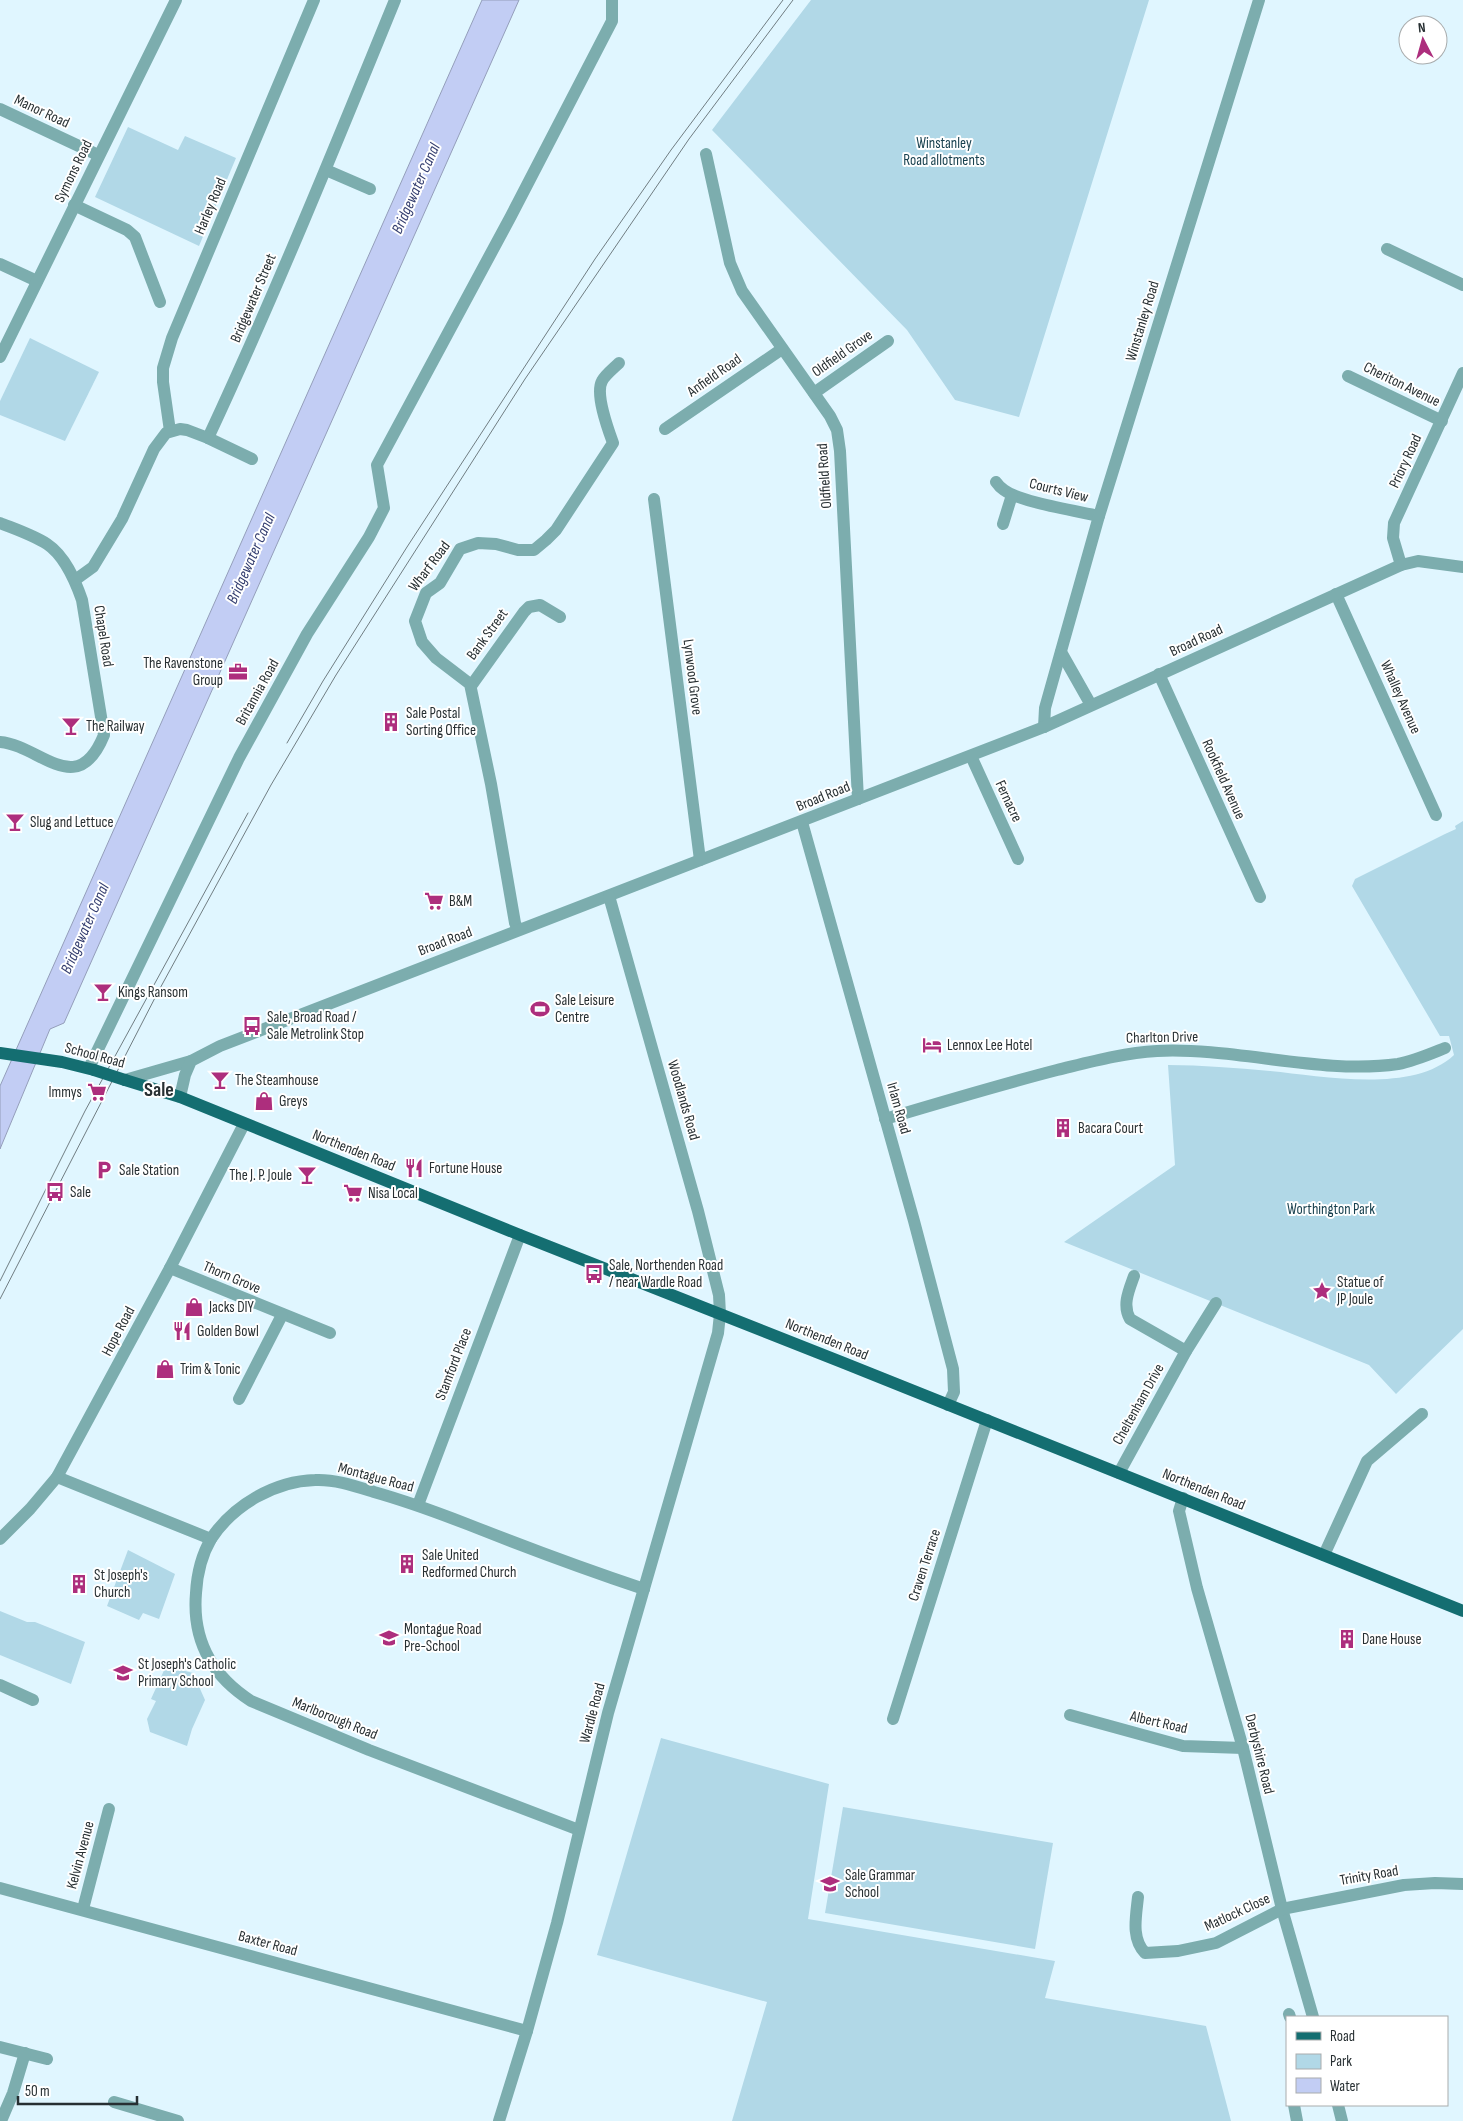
<svg xmlns="http://www.w3.org/2000/svg" width="1463" height="2121" font-family="'Sofia Sans Condensed',sans-serif">
<style>
.green{fill:#b1d8e7}
.water{fill:#c2cdf4;stroke:#949eba}
.lines{fill:none;stroke-linecap:round;stroke-linejoin:round}
.minor{stroke:#7cadae;stroke-width:12}
.major{stroke:#146e71;stroke-width:12}
.tram{stroke:#707d82;stroke-width:1}
.major-bridge{stroke:#146e71;stroke-width:12}
.labels{text-anchor:middle;stroke-width:4;stroke-linejoin:round;paint-order:stroke}
.street-label{font-size:15px;fill:#272f32;stroke:#fff}
.park-label{font-size:15px;fill:#18414f;stroke:#fff}
.poi-label{font-size:15px;fill:#272f32;stroke:#fff;text-anchor:start}
.water-label{font-size:16px;font-style:italic;fill:#333d6f;stroke:#fff}
.district-label{font-size:20px;font-weight:bold;fill:#272f32;stroke:#fff}
</style>
<rect width="100%" height="100%" fill="#e0f6ff"/>
<!-- green -->
<g class="green">
<polygon points="811,0 1149,0 1019,417 955,400 907,330 712,130"/>
<polygon points="128,127 178,150 185,136 236,158 199,246 95,197"/>
<polygon points="30,338 99,372 65,441 0,415 0,401"/>
<path d="M1463 821V1329L1396 1394 1369 1365 1064 1242 1175 1165 1168 1065C1202 1065 1236 1068 1270 1071 1322 1076 1413 1094 1454 1055L1449 1036H1440L1352 886 1355 879 1445 834 1456 829 1455 826Z"/>
<polygon points="128,1550 175,1574 159,1619 143,1613 139,1620 107,1606"/>
<polygon points="0,1611 27,1622 35,1622 85,1642 71,1684 0,1655"/>
<polygon points="166,1666 193,1673 205,1700 192,1729 187,1746 150,1732 147,1719 156,1701 151,1699"/>
<polygon points="661,1738 829,1784 808,1919 1055,1961 1045,1998 1206,2026 1231,2121 732,2121 767,2002 597,1955"/>
<polygon points="843,1807 1053,1843 1035,1949 825,1913"/>
</g>
<!-- water -->
<polygon class="water" points="482,0 519,0 64,1023 50,1029 0,1149 0,1086"/>
<g class="lines">
<!-- minor -->
<g class="minor">
<polyline points="0,109 98,155"/>
<polyline points="706,154 730,263 742,291 830,416 837,430 840,451 858,799"/>
<polyline points="326,170 370,189"/>
<polyline points="74,205 127,230 135,237 160,302"/>
<polyline points="1387,249 1463,285"/>
<polyline points="0,264 37,281"/>
<polyline points="0,357 176,0"/>
<polyline points="1348,376 1442,421"/>
<polyline points="814,393 888,341"/>
<polyline points="665,429 782,349"/>
<polyline points="170,431 163,382 163,368 172,338 314,0"/>
<path d="M208 438C275 294 335 147 395 0"/>
<path d="M996 482C998 485 1001 488 1004 490 1020 502 1077 511 1099 516"/>
<polyline points="654,499 700,860"/>
<path d="M0 523C15 529 33 535 47 544 65 556 75 580 82 600L104 735C77 801 40 745 0 742"/>
<polyline points="1003,524 1012,495"/>
<polyline points="1401,565 1393,538 1394,523 1463,373"/>
<polyline points="75,580 93,567 122,519 154,449 166,433 180,429 187,430 208,438 252,459"/>
<polyline points="1336,594 1436,815"/>
<polyline points="1061,652 1091,705"/>
<polyline points="1159,674 1260,897"/>
<polyline points="471,686 524,612 529,607 540,605 560,617"/>
<polyline points="1044,727 1045,708 1099,516 1259,0"/>
<polyline points="971,756 1018,859"/>
<polyline points="802,822 914,1221 953,1369 954,1392 948,1405"/>
<path d="M518 930 515 923 491 784 470 684 436 658 422 642 415 621 426 593 440 583 460 549 478 543 496 544 518 550H534L546 540 556 530 613 443C608 429 595 394 602 381 605 375 614 368 619 363"/>
<polyline points="89,1068 239,758 307,634 369,537 384,508 377,465 511,216 612,21 612,0"/>
<polyline points="125,1080 191,1061"/>
<polyline points="180,1097 185,1075 191,1061 220,1046 1044,727 1401,565 1418,561 1463,567"/>
<path d="M885 1119C942 1102 999 1085 1057 1070 1090 1062 1122 1053 1157 1051 1235 1047 1321 1075 1398 1064 1414 1061 1430 1054 1445 1048"/>
<polyline points="170,1268 330,1333"/>
<path d="M1134 1276C1129 1290 1122 1305 1130 1319L1186 1351"/>
<polyline points="239,1399 282,1315"/>
<polyline points="1119,1473 1186,1351 1216,1303"/>
<polyline points="57,1477 211,1539"/>
<polyline points="1183,1498 1179,1511 1197,1588 1243,1748 1282,1909 1313,2017"/>
<polyline points="418,1505 520,1235"/>
<polyline points="0,1539 30,1509 57,1477 170,1268 244,1124"/>
<polyline points="1324,1555 1367,1461 1422,1414"/>
<polyline points="0,1685 33,1700"/>
<polyline points="1070,1715 1183,1746 1243,1748"/>
<polyline points="893,1719 987,1420"/>
<path d="M579 1830 369 1750 251 1701C212 1676 192 1641 196 1593 197 1575 201 1556 211 1539 233 1505 275 1481 315 1480 335 1479 355 1486 374 1492 406 1501 436 1512 467 1524 525 1547 584 1569 644 1589"/>
<polyline points="0,1888 527,2031"/>
<path d="M1138 1897C1136 1917 1131 1938 1145 1953L1178 1951 1216 1943 1282 1909 1404 1885 1435 1883 1463 1884"/>
<polyline points="83,1909 109,1809"/>
<polyline points="1289,2014 1290,2017"/>
<polyline points="0,2047 47,2059"/>
<polyline points="114,2102 178,2121"/>
<polyline points="1294,2105 1297,2121"/>
<polyline points="1338,2105 1342,2121"/>
<polyline points="1,2121 13,2093 25,2053"/>
<polyline points="499,2121 527,2031 557,1923 608,1713 718,1333 720,1314 719,1295 698,1211 609,896"/>
</g>
<!-- major -->
<g class="major">
<polyline points="0,1053 62,1062 94,1070"/>
<polyline points="125,1080 180,1097 520,1235 844,1363 1463,1611"/>
</g>
<!-- tram -->
<g class="tram">
<polyline points="287,743 323,681 407,547 595,259 671,150 783,0"/>
<polyline points="0,1281 85,1111 248,813"/>
<polyline points="0,1299 158,992 271,785 336,675 525,379 689,139 793,0"/>
</g>
<!-- major-bridge -->
<polyline class="major-bridge" points="94,1070 125,1080"/>
</g>
<!-- icons -->
<defs>
<g id="office-bare" transform="scale(1.5)"><path d="M-6-3h4V-5.5h4V-3h4V5H-6ZM-1-4.5V-3h2v-1.5ZM-6 0V1H6V0Z" fill="#ad2e7d" stroke="#fff" stroke-width="2.5" paint-order="stroke"/></g>
<g id="building-bare" transform="scale(1.5)"><path d="M-4-6H4V6H1V3H-1V6H-4ZM-2.5-4.3h1.7v1.8h-1.7ZM.8-4.3h1.7v1.8H.8ZM-2.5-1h1.7V.8h-1.7ZM.8-1h1.7V.8H.8Z" fill="#ad2e7d" stroke="#fff" stroke-width="2.5" paint-order="stroke"/></g>
<g id="bar-bare" transform="scale(1.5)"><path d="M-6-5H6L.8 .8V4.5H3.5V6h-7V4.5H-.8V.8Z" fill="#ad2e7d" stroke="#fff" stroke-width="2.5" paint-order="stroke"/></g>
<g id="supermarket-bare" transform="scale(1.5)"><path d="M-6-5.5h2.5l.6 2H6L4.5 2H-2.5L-4.4-4H-6ZM-1.5 3.2a1.3 1.3 0 1 0 .1 0ZM3 3.2a1.3 1.3 0 1 0 .1 0Z" fill="#ad2e7d" stroke="#fff" stroke-width="2.5" paint-order="stroke"/></g>
<g id="stadium-bare" transform="scale(1.5)"><path d="M0-5a6.5 5 0 1 0 0 10a6.5 5 0 1 0 0-10ZM-3.5-1.8h7v3.6h-7Z" fill="#ad2e7d" stroke="#fff" stroke-width="2.5" paint-order="stroke"/></g>
<g id="bus-bare" transform="scale(1.5)"><path d="M-5-6H5V4H4V6H2V4H-2V6H-4V4H-5ZM-3.5-4V0h7V-4ZM-3.5 1.2v1.5H-2V1.2ZM2 1.2v1.5H3.5V1.2Z" fill="#ad2e7d" stroke="#fff" stroke-width="2.5" paint-order="stroke"/></g>
<g id="hotel-bare" transform="scale(1.5)"><path d="M-6-4.5h1.5V1H6V5H4.5V3h-9V5H-6ZM-4 0a1.8 1.8 0 1 1 3.6 0ZM.5 0V-2.5h3Q6-2.5 6 0Z" fill="#ad2e7d" stroke="#fff" stroke-width="2.5" paint-order="stroke"/></g>
<g id="shop-bare" transform="scale(1.5)"><path d="M-5-2.5h2.3a2.7 3.5 0 0 1 5.4 0H5L5.5 6h-11ZM-1.5-2.5h3a1.5 2.3 0 0 0-3 0Z" fill="#ad2e7d" stroke="#fff" stroke-width="2.5" paint-order="stroke"/></g>
<g id="restaurant-bare" transform="scale(1.5)"><path d="M-5-6h1v4h1v-4h1v4h1v-4h1v5L-1.5 .5V6h-2V.5L-5-1ZM5-6V6H3V1.5H1.5Q1.5-4 5-6Z" fill="#ad2e7d" stroke="#fff" stroke-width="2.5" paint-order="stroke"/></g>
<g id="parking-bare" transform="scale(1.5)"><path d="M-3.5-5.5H1a3.5 3.5 0 0 1 0 7H-1V5.5H-3.5ZM-1-3.4V-.6H.8a1.4 1.4 0 0 0 0-2.8Z" fill="#ad2e7d" stroke="#fff" stroke-width="2.5" paint-order="stroke"/></g>
<g id="sight-bare" transform="scale(1.5)"><path d="M0-6L1.8-2.2L6-1.7L2.9 1.2L3.7 5.4L0 3.3L-3.7 5.4L-2.9 1.2L-6-1.7L-1.8-2.2Z" fill="#ad2e7d" stroke="#fff" stroke-width="2.5" paint-order="stroke"/></g>
<g id="school-bare" transform="scale(1.5)"><path d="M0-5L7-2L0 1L-7-2ZM-4 1L0 2.5L4 1V4Q0 6-4 4Z" fill="#ad2e7d" stroke="#fff" stroke-width="2.5" paint-order="stroke"/></g>
</defs>
<g fill-rule="evenodd">
<use href="#office-bare" x="238" y="672"/>
<use href="#building-bare" x="391" y="722"/>
<use href="#bar-bare" x="71" y="726"/>
<use href="#bar-bare" x="15" y="822"/>
<use href="#supermarket-bare" x="434" y="901"/>
<use href="#bar-bare" x="103" y="992"/>
<use href="#stadium-bare" x="540" y="1009"/>
<use href="#bus-bare" x="252" y="1026"/>
<use href="#hotel-bare" x="932" y="1045"/>
<use href="#bar-bare" x="220" y="1080"/>
<use href="#supermarket-bare" x="97" y="1092"/>
<use href="#shop-bare" x="264" y="1101"/>
<use href="#building-bare" x="1063" y="1128"/>
<use href="#restaurant-bare" x="414" y="1168"/>
<use href="#parking-bare" x="104" y="1170"/>
<use href="#bar-bare" x="307" y="1175"/>
<use href="#bus-bare" x="55" y="1192"/>
<use href="#supermarket-bare" x="353" y="1193"/>
<use href="#bus-bare" x="594" y="1274"/>
<use href="#sight-bare" x="1322" y="1291"/>
<use href="#shop-bare" x="194" y="1307"/>
<use href="#restaurant-bare" x="182" y="1331"/>
<use href="#shop-bare" x="165" y="1369"/>
<use href="#building-bare" x="407" y="1564"/>
<use href="#building-bare" x="79" y="1584"/>
<use href="#school-bare" x="389" y="1638"/>
<use href="#building-bare" x="1347" y="1639"/>
<use href="#school-bare" x="123" y="1673"/>
<use href="#school-bare" x="830" y="1884"/>
</g>
<g class="labels">
<!-- street labels -->
<g class="street-label">
<text transform="translate(42 111) rotate(25)" y="5">Manor Road</text>
<text transform="translate(73 171) rotate(-64)" y="5">Symons Road</text>
<text transform="translate(210 206) rotate(-67)" y="5">Harley Road</text>
<text transform="translate(253 298) rotate(-67)" y="5">Bridgewater Street</text>
<text transform="translate(1142 321) rotate(-73)" y="5">Winstanley Road</text>
<text transform="translate(842 353) rotate(-35)" y="5">Oldfield Grove</text>
<text transform="translate(714 375) rotate(-35)" y="5">Anfield Road</text>
<text transform="translate(1402 384) rotate(26)" y="5">Cheriton Avenue</text>
<text transform="translate(1405 461) rotate(-65)" y="5">Priory Road</text>
<text transform="translate(824 476) rotate(-94)" y="5">Oldfield Road</text>
<text transform="translate(1059 490) rotate(14)" y="5">Courts View</text>
<text transform="translate(429 566) rotate(-53)" y="5">Wharf Road</text>
<text transform="translate(487 634) rotate(-54)" y="5">Bank Street</text>
<text transform="translate(104 636) rotate(81)" y="5">Chapel Road</text>
<text transform="translate(1196 640) rotate(-25)" y="5">Broad Road</text>
<text transform="translate(693 677) rotate(83)" y="5">Lynwood Grove</text>
<text transform="translate(257 692) rotate(-61)" y="5">Britannia Road</text>
<text transform="translate(1401 697) rotate(66)" y="5">Whalley Avenue</text>
<text transform="translate(1224 779) rotate(66)" y="5">Rookfield Avenue</text>
<text transform="translate(823 796) rotate(-22)" y="5">Broad Road</text>
<text transform="translate(1009 801) rotate(65)" y="5">Fernacre</text>
<text transform="translate(445 941) rotate(-21)" y="5">Broad Road</text>
<text transform="translate(1162 1037) rotate(-1)" y="5">Charlton Drive</text>
<text transform="translate(95 1055) rotate(15)" y="5">School Road</text>
<text transform="translate(684 1100) rotate(74)" y="5">Woodlands Road</text>
<text transform="translate(899 1108) rotate(74)" y="5">Irlam Road</text>
<text transform="translate(354 1150) rotate(22)" y="5">Northenden Road</text>
<text transform="translate(232 1277) rotate(23)" y="5">Thorn Grove</text>
<text transform="translate(118 1331) rotate(-62)" y="5">Hope Road</text>
<text transform="translate(827 1339) rotate(22)" y="5">Northenden Road</text>
<text transform="translate(453 1364) rotate(-69)" y="5">Stamford Place</text>
<text transform="translate(1138 1404) rotate(-61)" y="5">Cheltenham Drive</text>
<text transform="translate(376 1477) rotate(15)" y="5">Montague Road</text>
<text transform="translate(1204 1489) rotate(22)" y="5">Northenden Road</text>
<text transform="translate(924 1565) rotate(-72)" y="5">Craven Terrace</text>
<text transform="translate(592 1713) rotate(-75)" y="5">Wardle Road</text>
<text transform="translate(335 1718) rotate(22)" y="5">Marlborough Road</text>
<text transform="translate(1159 1722) rotate(13)" y="5">Albert Road</text>
<text transform="translate(1260 1754) rotate(76)" y="5">Derbyshire Road</text>
<text transform="translate(80 1855) rotate(-75)" y="5">Kelvin Avenue</text>
<text transform="translate(1369 1875) rotate(-10)" y="5">Trinity Road</text>
<text transform="translate(1237 1912) rotate(-25)" y="5">Matlock Close</text>
<text transform="translate(268 1943) rotate(15)" y="5">Baxter Road</text>
</g>
<!-- park labels -->
<g class="park-label">
<text x="944" y="148">Winstanley<tspan x="944" dy="17">Road allotments</tspan></text>
<text x="1331" y="1214">Worthington Park</text>
</g>
<!-- poi labels -->
<g class="poi-label">
<text x="223" y="668" text-anchor="end">The Ravenstone<tspan x="223" dy="17">Group</tspan></text>
<text x="406" y="718">Sale Postal<tspan x="406" dy="17">Sorting Office</tspan></text>
<text x="86" y="731">The Railway</text>
<text x="30" y="827">Slug and Lettuce</text>
<text x="449" y="906">B&amp;M</text>
<text x="118" y="997">Kings Ransom</text>
<text x="555" y="1005">Sale Leisure<tspan x="555" dy="17">Centre</tspan></text>
<text x="267" y="1022">Sale, Broad Road /<tspan x="267" dy="17">Sale Metrolink Stop</tspan></text>
<text x="947" y="1050">Lennox Lee Hotel</text>
<text x="235" y="1085">The Steamhouse</text>
<text x="82" y="1097" text-anchor="end">Immys</text>
<text x="279" y="1106">Greys</text>
<text x="1078" y="1133">Bacara Court</text>
<text x="429" y="1173">Fortune House</text>
<text x="119" y="1175">Sale Station</text>
<text x="292" y="1180" text-anchor="end">The J. P. Joule</text>
<text x="70" y="1197">Sale</text>
<text x="368" y="1198">Nisa Local</text>
<text x="609" y="1270">Sale, Northenden Road<tspan x="609" dy="17">/ near Wardle Road</tspan></text>
<text x="1337" y="1287">Statue of<tspan x="1337" dy="17">JP Joule</tspan></text>
<text x="209" y="1312">Jacks DIY</text>
<text x="197" y="1336">Golden Bowl</text>
<text x="180" y="1374">Trim &amp; Tonic</text>
<text x="422" y="1560">Sale United<tspan x="422" dy="17">Redformed Church</tspan></text>
<text x="94" y="1580">St Joseph's<tspan x="94" dy="17">Church</tspan></text>
<text x="404" y="1634">Montague Road<tspan x="404" dy="17">Pre-School</tspan></text>
<text x="1362" y="1644">Dane House</text>
<text x="138" y="1669">St Joseph's Catholic<tspan x="138" dy="17">Primary School</tspan></text>
<text x="845" y="1880">Sale Grammar<tspan x="845" dy="17">School</tspan></text>
</g>
<!-- water labels -->
<g class="water-label">
<text transform="translate(415 188) rotate(-66)" y="6">Bridgewater Canal</text>
<text transform="translate(250 558) rotate(-66)" y="6">Bridgewater Canal</text>
<text transform="translate(84 928) rotate(-66)" y="6">Bridgewater Canal</text>
</g>
<!-- district labels -->
<g class="district-label">
<text x="159" y="1096">Sale</text>
</g>
</g>
<!-- legend -->
<rect x="1286" y="2016" width="162" height="90" fill="#ffffff" stroke="#a9acad"/>
<rect x="1296" y="2032" width="25" height="8" fill="#146e71" stroke="#a9acad"/>
<text x="1330" y="2041" font-size="15" fill="#272f32">Road</text>
<rect x="1296" y="2054" width="25" height="15" fill="#b1d8e7" stroke="#a9acad"/>
<text x="1330" y="2066" font-size="15" fill="#272f32">Park</text>
<rect x="1296" y="2078" width="25" height="15" fill="#c2cdf4" stroke="#a9acad"/>
<text x="1330" y="2091" font-size="15" fill="#272f32">Water</text>
<!-- north arrow -->
<g transform="translate(1423 40) rotate(354)"><circle r="24" fill="#ffffff" stroke="#a9acad"/>
<path d="M0-4L9 19L0 12L-9 19Z" fill="#ad2e7d"/>
<text y="-8" font-size="14" font-weight="bold" text-anchor="middle" fill="#272f32">N</text>
</g>
<!-- scale -->
<path d="M18 2096v8h119v-8" fill="none" stroke="#272f32" stroke-width="2.5"/>
<text x="25" y="2096" font-size="15" fill="#272f32" stroke="#ffffff" stroke-width="4" paint-order="stroke">50 m</text>
</svg>
